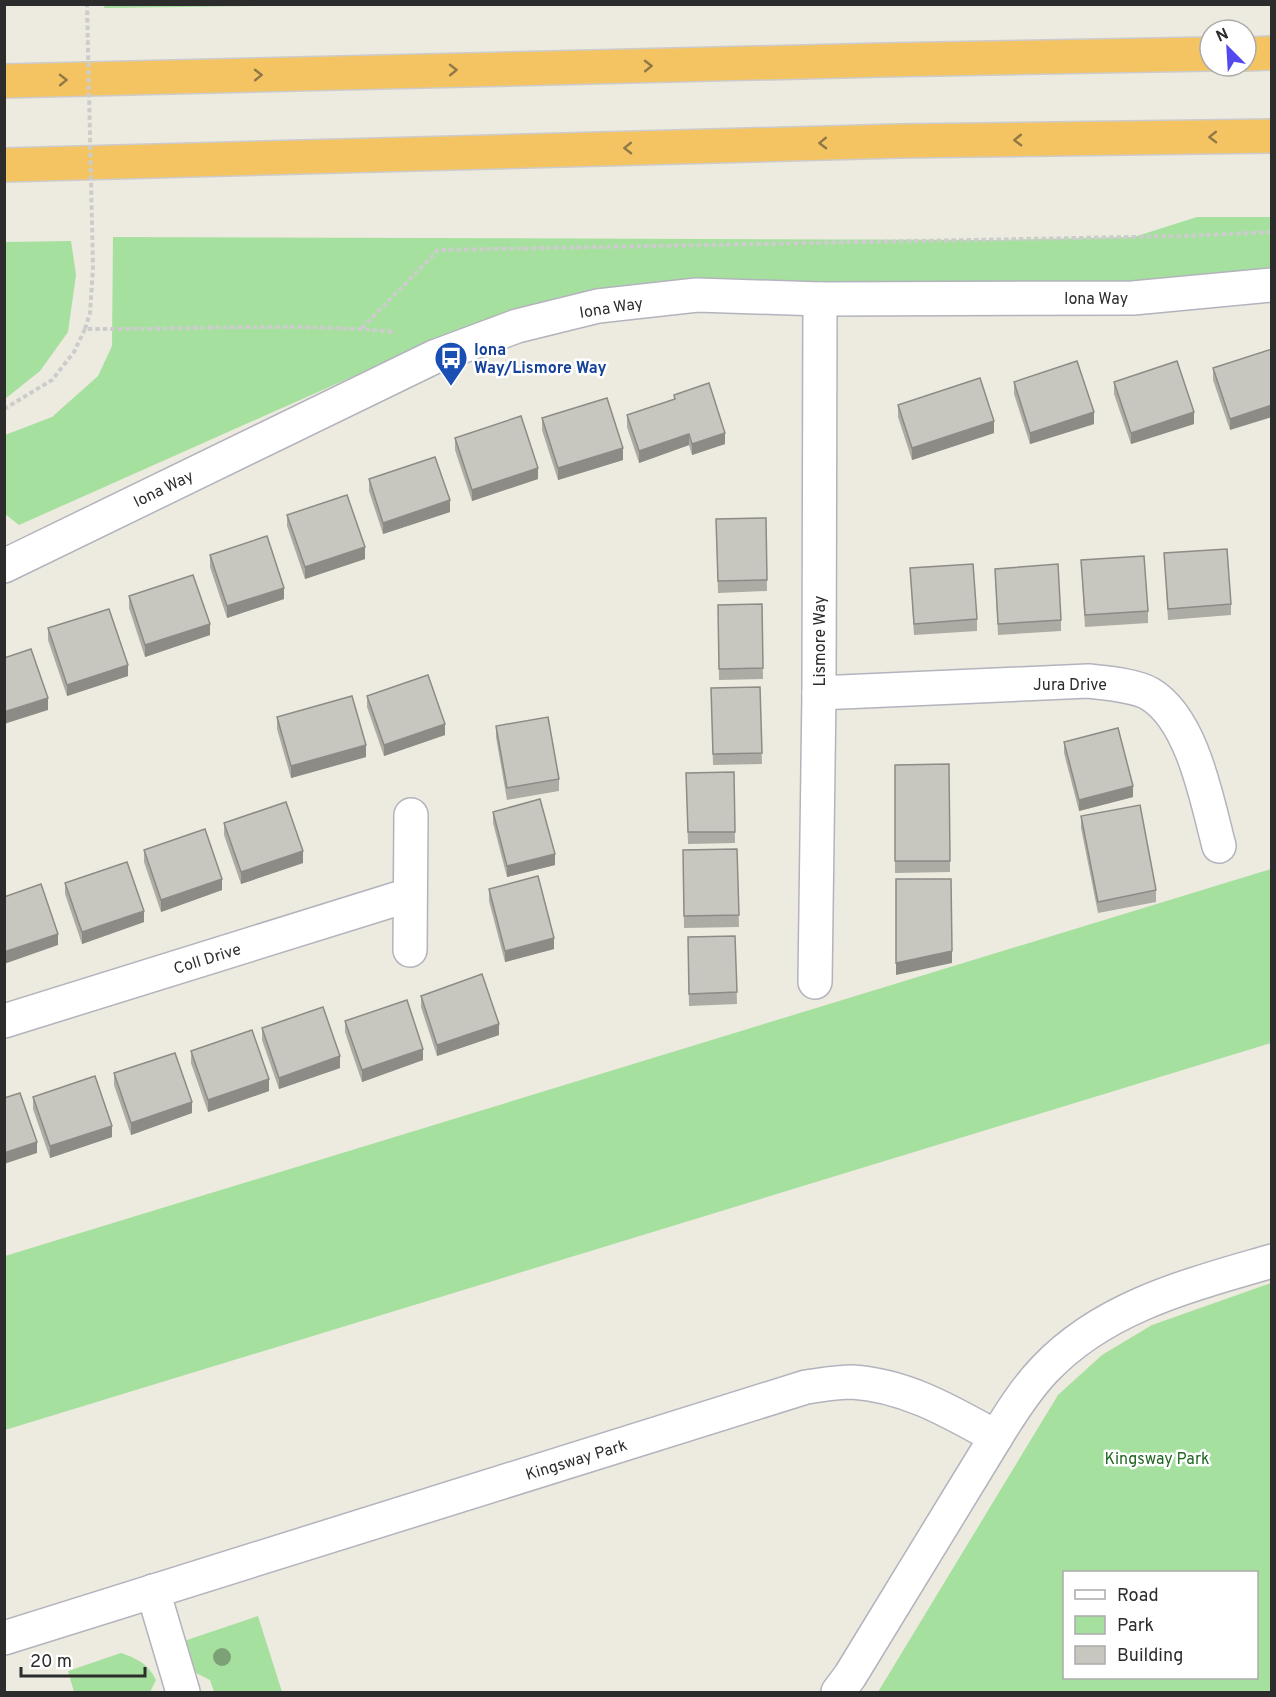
<svg xmlns="http://www.w3.org/2000/svg" width="1276" height="1697" font-family="Overpass,sans-serif">
<style>
.green{fill:#a6e09f;fill-rule:evenodd}
.lines{fill:none;stroke-linecap:round;stroke-linejoin:round}
.minor-casing{stroke:#b3b3be;stroke-width:36}
.motorway-casing{stroke:#ccc;stroke-width:36}
.path{stroke:#ccc;stroke-width:4;stroke-dasharray:4.5 3;stroke-linecap:butt}
.minor{stroke:#fff;stroke-width:33}
.motorway{stroke:#f5c462;stroke-width:33}
.path-bridge{stroke:#ccc;stroke-width:4;stroke-dasharray:4.5 3;stroke-linecap:butt}
.tree{fill:#7ca176}
.wall{fill:#acaba4}
.shaded-wall{fill:#8c8b86}
.building{fill:#c8c7bf;stroke:#8c8b86;stroke-width:1.5}
.oneway{stroke:#907847}
.labels{text-anchor:middle;stroke-width:5;stroke-linejoin:round;paint-order:stroke}
.street-label{font-size:16px;fill:#2c2c2c;stroke:#fff}
.transit-label{font-size:16px;font-weight:bold;fill:#164399;stroke:#fff;text-anchor:start}
.park-label{font-size:16px;fill:#1f6621;stroke:#fff}
</style>
<rect width="100%" height="100%" fill="#edeadf"/>
<!-- green -->
<g class="green">
<polygon points="105,4 340,4 340,5 104,8"/>
<polygon points="1197,217 1271,217 1271,278 988,286 500,322 399,356 19,525 5,514 5,435 52,417 98,376 112,346 113,237 998,240 1134,237"/>
<polygon points="71,241 76,275 68,332 40,371 5,399 5,242"/>
<polygon points="1271,869 1271,1043 5,1430 5,1256"/>
<path d="M1271 1283V1692H878L1058 1395 1102 1355 1152 1325ZM1256 1572V1678H1064V1572Z"/>
<polygon points="258,1616 282,1692 214,1692 210,1680 192,1671 181,1642"/>
<path d="M121 1653C138 1659 148 1664 156 1680L150 1692H74L68 1671Z"/>
</g>
<g class="lines">
<!-- minor casing -->
<g class="minor-casing">
<g id="minor">
<polyline points="4,566 434,357 517,326 598,306 697,295 820,299 1133,298 1272,285"/>
<path d="M819 693 1088 681C1106 683 1135 685 1150 694 1193 720 1207 801 1219 846"/>
<polyline points="410,950 411,815"/>
<polyline points="815,982 819,693 820,299"/>
<polyline points="4,1021 409,895"/>
<polyline points="153,1591 183,1692"/>
<path d="M4 1638 806 1387C821 1385 837 1382 852 1382 905 1385 951 1412 996 1437"/>
<path d="M838 1692 850 1676 996 1437C1010 1414 1025 1390 1044 1370 1104 1306 1190 1285 1272 1261"/>
</g>
</g>
<!-- motorway casing -->
<g class="motorway-casing">
<g id="motorway">
<polyline points="1246,54 1272,53"/>
<polyline points="4,81 883,60 1210,54"/>
<polyline points="4,165 899,141 1272,136"/>
</g>
</g>
<!-- path -->
<g class="path">
<polyline points="362,328 438,250 1184,236 1272,232"/>
<path d="M4 409 52 380 74 352 85 329C188 330 293 322 396 332"/>
</g>
<!-- minor -->
<use href="#minor" class="minor"/>
<!-- motorway -->
<use href="#motorway" class="motorway"/>
<!-- path-bridge -->
<polyline class="path-bridge" points="85,329 90,313 93,267 87,4"/>
</g>
<!-- trees -->
<circle class="tree" cx="222" cy="1657" r="9"/>
<!-- wall -->
<g class="wall">
<polygon points="1272,349 1230,430 1213,380 1213,368"/>
<polygon points="1014,382 1094,424 1030,444 1014,394"/>
<polygon points="1114,382 1194,424 1131,444 1114,394"/>
<polygon points="674,395 725,444 692,455 689,445 639,463 627,427 627,415 674,400"/>
<polygon points="898,405 994,433 912,460 898,417"/>
<polygon points="542,418 623,460 558,480 542,430"/>
<polygon points="455,438 538,479 472,501 455,450"/>
<polygon points="369,479 450,512 383,534 369,491"/>
<polygon points="287,515 365,559 305,579 287,526"/>
<polygon points="766,518 767,591 718,593 716,519"/>
<polygon points="1164,553 1231,604 1231,615 1168,620"/>
<polygon points="210,555 284,599 227,618 210,567"/>
<polygon points="1081,560 1148,611 1148,623 1085,627"/>
<polygon points="910,568 977,619 977,631 914,635"/>
<polygon points="995,569 1061,620 1061,631 998,635"/>
<polygon points="129,596 210,635 145,657 129,608"/>
<polygon points="762,604 763,679 719,680 718,605"/>
<polygon points="48,628 128,676 67,696 48,640"/>
<polygon points="760,687 762,764 713,765 711,688"/>
<polygon points="367,696 445,735 384,756 367,707"/>
<polygon points="277,717 366,757 291,778 277,729"/>
<polygon points="496,726 559,779 559,791 507,800 496,737"/>
<polygon points="1064,742 1133,797 1079,811 1064,753"/>
<polygon points="949,764 950,872 895,873 895,765"/>
<polygon points="734,772 735,843 688,844 686,773"/>
<polygon points="493,812 555,865 507,877 493,823"/>
<polygon points="1081,816 1156,890 1156,902 1098,913 1081,828"/>
<polygon points="224,823 303,863 241,884 224,835"/>
<polygon points="737,849 739,927 684,928 683,850"/>
<polygon points="144,850 222,890 161,912 144,862"/>
<polygon points="65,883 144,922 82,944 65,894"/>
<polygon points="489,889 554,949 505,962 489,901"/>
<polygon points="735,936 737,1004 689,1006 688,937"/>
<polygon points="421,996 499,1035 437,1056 421,1007"/>
<polygon points="345,1021 423,1060 362,1082 345,1032"/>
<polygon points="262,1028 340,1068 279,1089 262,1040"/>
<polygon points="191,1051 269,1091 208,1112 191,1063"/>
<polygon points="114,1073 192,1113 131,1135 114,1085"/>
<polygon points="33,1097 112,1137 50,1158 33,1109"/>
</g>
<!-- shaded-wall -->
<g class="shaded-wall">
<polygon points="1272,405 1272,417 1230,430 1230,419"/>
<polygon points="1094,412 1094,424 1030,444 1030,433"/>
<polygon points="1194,412 1194,424 1131,444 1131,433"/>
<polygon points="994,421 994,433 912,460 912,448"/>
<polygon points="725,433 725,444 692,455 692,444"/>
<polygon points="689,434 689,445 639,463 639,451"/>
<polygon points="623,448 623,460 558,480 558,468"/>
<polygon points="538,468 538,479 472,501 472,490"/>
<polygon points="450,500 450,512 383,534 383,523"/>
<polygon points="365,547 365,559 305,579 305,567"/>
<polygon points="284,588 284,599 227,618 227,606"/>
<polygon points="210,624 210,635 145,657 145,645"/>
<polygon points="128,665 128,676 67,696 67,685"/>
<polygon points="48,698 48,710 4,724 4,712"/>
<polygon points="445,724 445,735 384,756 384,745"/>
<polygon points="366,745 366,757 291,778 291,766"/>
<polygon points="1133,786 1133,797 1079,811 1079,800"/>
<polygon points="303,851 303,863 241,884 241,872"/>
<polygon points="555,854 555,865 507,877 507,866"/>
<polygon points="222,879 222,890 161,912 161,900"/>
<polygon points="144,911 144,922 82,944 82,932"/>
<polygon points="58,934 58,945 4,964 4,952"/>
<polygon points="554,938 554,949 505,962 505,951"/>
<polygon points="952,951 952,963 896,975 896,963"/>
<polygon points="499,1024 499,1035 437,1056 437,1045"/>
<polygon points="423,1049 423,1060 362,1082 362,1070"/>
<polygon points="340,1056 340,1068 279,1089 279,1078"/>
<polygon points="269,1079 269,1091 208,1112 208,1100"/>
<polygon points="192,1102 192,1113 131,1135 131,1123"/>
<polygon points="112,1126 112,1137 50,1158 50,1146"/>
<polygon points="37,1142 37,1153 4,1164 4,1153"/>
</g>
<!-- building -->
<g class="building">
<polygon points="1272,349 1272,405 1230,419 1213,368"/>
<polygon points="1077,361 1094,412 1030,433 1014,382"/>
<polygon points="1177,361 1194,412 1131,433 1114,382"/>
<polygon points="980,378 994,421 912,448 898,405"/>
<polygon points="709,383 725,433 692,444 689,434 639,451 627,415 675,399 674,395"/>
<polygon points="607,398 623,448 558,468 542,418"/>
<polygon points="521,416 538,468 472,490 455,438"/>
<polygon points="435,457 450,500 383,523 369,479"/>
<polygon points="347,495 365,547 305,567 287,515"/>
<polygon points="766,518 767,580 718,581 716,519"/>
<polygon points="267,536 284,588 227,606 210,555"/>
<polygon points="1227,549 1231,604 1168,609 1164,553"/>
<polygon points="1144,556 1148,611 1085,615 1081,560"/>
<polygon points="973,564 977,619 914,624 910,568"/>
<polygon points="1058,564 1061,620 998,624 995,569"/>
<polygon points="193,575 210,624 145,645 129,596"/>
<polygon points="762,604 763,668 719,669 718,605"/>
<polygon points="109,609 128,665 67,685 48,628"/>
<polygon points="31,649 48,698 4,712 4,658"/>
<polygon points="428,675 445,724 384,745 367,696"/>
<polygon points="760,687 762,753 713,754 711,688"/>
<polygon points="352,696 366,745 291,766 277,717"/>
<polygon points="548,717 559,779 507,788 496,726"/>
<polygon points="1118,728 1133,786 1079,800 1064,742"/>
<polygon points="949,764 950,861 895,861 895,765"/>
<polygon points="734,772 735,832 688,832 686,773"/>
<polygon points="540,799 555,854 507,866 493,812"/>
<polygon points="286,802 303,851 241,872 224,823"/>
<polygon points="1140,805 1156,890 1098,902 1081,816"/>
<polygon points="205,829 222,879 161,900 144,850"/>
<polygon points="737,849 739,915 684,916 683,850"/>
<polygon points="127,862 144,911 82,932 65,883"/>
<polygon points="538,876 554,938 505,951 489,889"/>
<polygon points="896,879 951,879 952,951 896,963"/>
<polygon points="41,884 58,934 4,952 4,897"/>
<polygon points="735,936 737,992 689,994 688,937"/>
<polygon points="482,974 499,1024 437,1045 421,996"/>
<polygon points="407,1000 423,1049 362,1070 345,1021"/>
<polygon points="323,1007 340,1056 279,1078 262,1028"/>
<polygon points="252,1030 269,1079 208,1100 191,1051"/>
<polygon points="175,1053 192,1102 131,1123 114,1073"/>
<polygon points="95,1076 112,1126 50,1146 33,1097"/>
<polygon points="20,1093 37,1142 4,1153 4,1098"/>
</g>
<!-- one-way arrows -->
<defs><path id="oneway-chevron" d="M-2-3.5L2.5 0L-2 3.5" fill="none" stroke-width="1.6" stroke-linecap="round" stroke-linejoin="round" transform="scale(1.5)"/></defs>
<g class="oneway">
<use href="#oneway-chevron" transform="translate(648 66) rotate(-1)"/>
<use href="#oneway-chevron" transform="translate(453 70) rotate(-1)"/>
<use href="#oneway-chevron" transform="translate(258 75) rotate(-1)"/>
<use href="#oneway-chevron" transform="translate(63 80) rotate(-1)"/>
<use href="#oneway-chevron" transform="translate(1213 137) rotate(179)"/>
<use href="#oneway-chevron" transform="translate(1018 140) rotate(179)"/>
<use href="#oneway-chevron" transform="translate(823 143) rotate(179)"/>
<use href="#oneway-chevron" transform="translate(628 148) rotate(179)"/>
</g>
<!-- icons -->
<defs>
<g id="bus-pin" transform="scale(1.725)"><path d="M0 17L-7.5 6A9.5 9.5 0 1 1 7.5 6Z" fill="#1a4fb4" stroke="#fff"/><path d="M-5-6H5V4H4V6H2V4H-2V6H-4V4H-5ZM-3.5-4V0h7V-4ZM-3.5 1.2v1.5H-2V1.2ZM2 1.2v1.5H3.5V1.2Z" fill="#fff"/></g>
</defs>
<g fill-rule="evenodd">
<use href="#bus-pin" x="451" y="358"/>
</g>
<g class="labels">
<!-- street labels -->
<g class="street-label">
<text x="1096" y="304">Iona Way</text>
<text transform="translate(611 307) rotate(-9)" y="6">Iona Way</text>
<text transform="translate(163 488) rotate(-26)" y="6">Iona Way</text>
<text transform="translate(819 641) rotate(-90)" y="6">Lismore Way</text>
<text x="1070" y="690">Jura Drive</text>
<text transform="translate(207 958) rotate(-17)" y="6">Coll Drive</text>
<text transform="translate(576 1459) rotate(-17)" y="6">Kingsway Park</text>
</g>
<!-- transit labels -->
<g class="transit-label">
<text x="474" y="355">Iona<tspan x="474" dy="18">Way/Lismore Way</tspan></text>
</g>
<!-- park labels -->
<g class="park-label">
<text x="1157" y="1464">Kingsway Park</text>
</g>
</g>
<!-- border -->
<rect width="1276" height="1697" fill="none" stroke="#2c2c2c" stroke-width="12"/>
<!-- legend -->
<rect x="1063" y="1571" width="195" height="108" fill="#ffffff" stroke="#ababab" stroke-width="1.5"/>
<rect x="1075" y="1590" width="30" height="9" fill="#ffffff" stroke="#ababab" stroke-width="1.5"/>
<text x="1117" y="1601" font-size="18" fill="#2c2c2c">Road</text>
<rect x="1075" y="1616" width="30" height="18" fill="#a6e09f" stroke="#ababab" stroke-width="1.5"/>
<text x="1117" y="1631" font-size="18" fill="#2c2c2c">Park</text>
<rect x="1075" y="1646" width="30" height="18" fill="#c8c7bf" stroke="#ababab" stroke-width="1.5"/>
<text x="1117" y="1661" font-size="18" fill="#2c2c2c">Building</text>
<!-- north arrow -->
<g transform="translate(1228 48) rotate(336)"><circle r="28" fill="#ffffff" stroke="#ababab" stroke-width="1.5"/>
<path d="M0-4.5L10 22L0 15L-10 22Z" fill="#524aef"/>
<text y="-9" font-size="16" font-weight="bold" text-anchor="middle" fill="#2c2c2c">N</text>
</g>
<!-- scale -->
<path d="M21 1667v9h124v-9" fill="none" stroke="#2c2c2c" stroke-width="3"/>
<text x="30" y="1667" font-size="18" fill="#2c2c2c" stroke="#ffffff" stroke-width="4.5" paint-order="stroke">20 m</text>
</svg>
